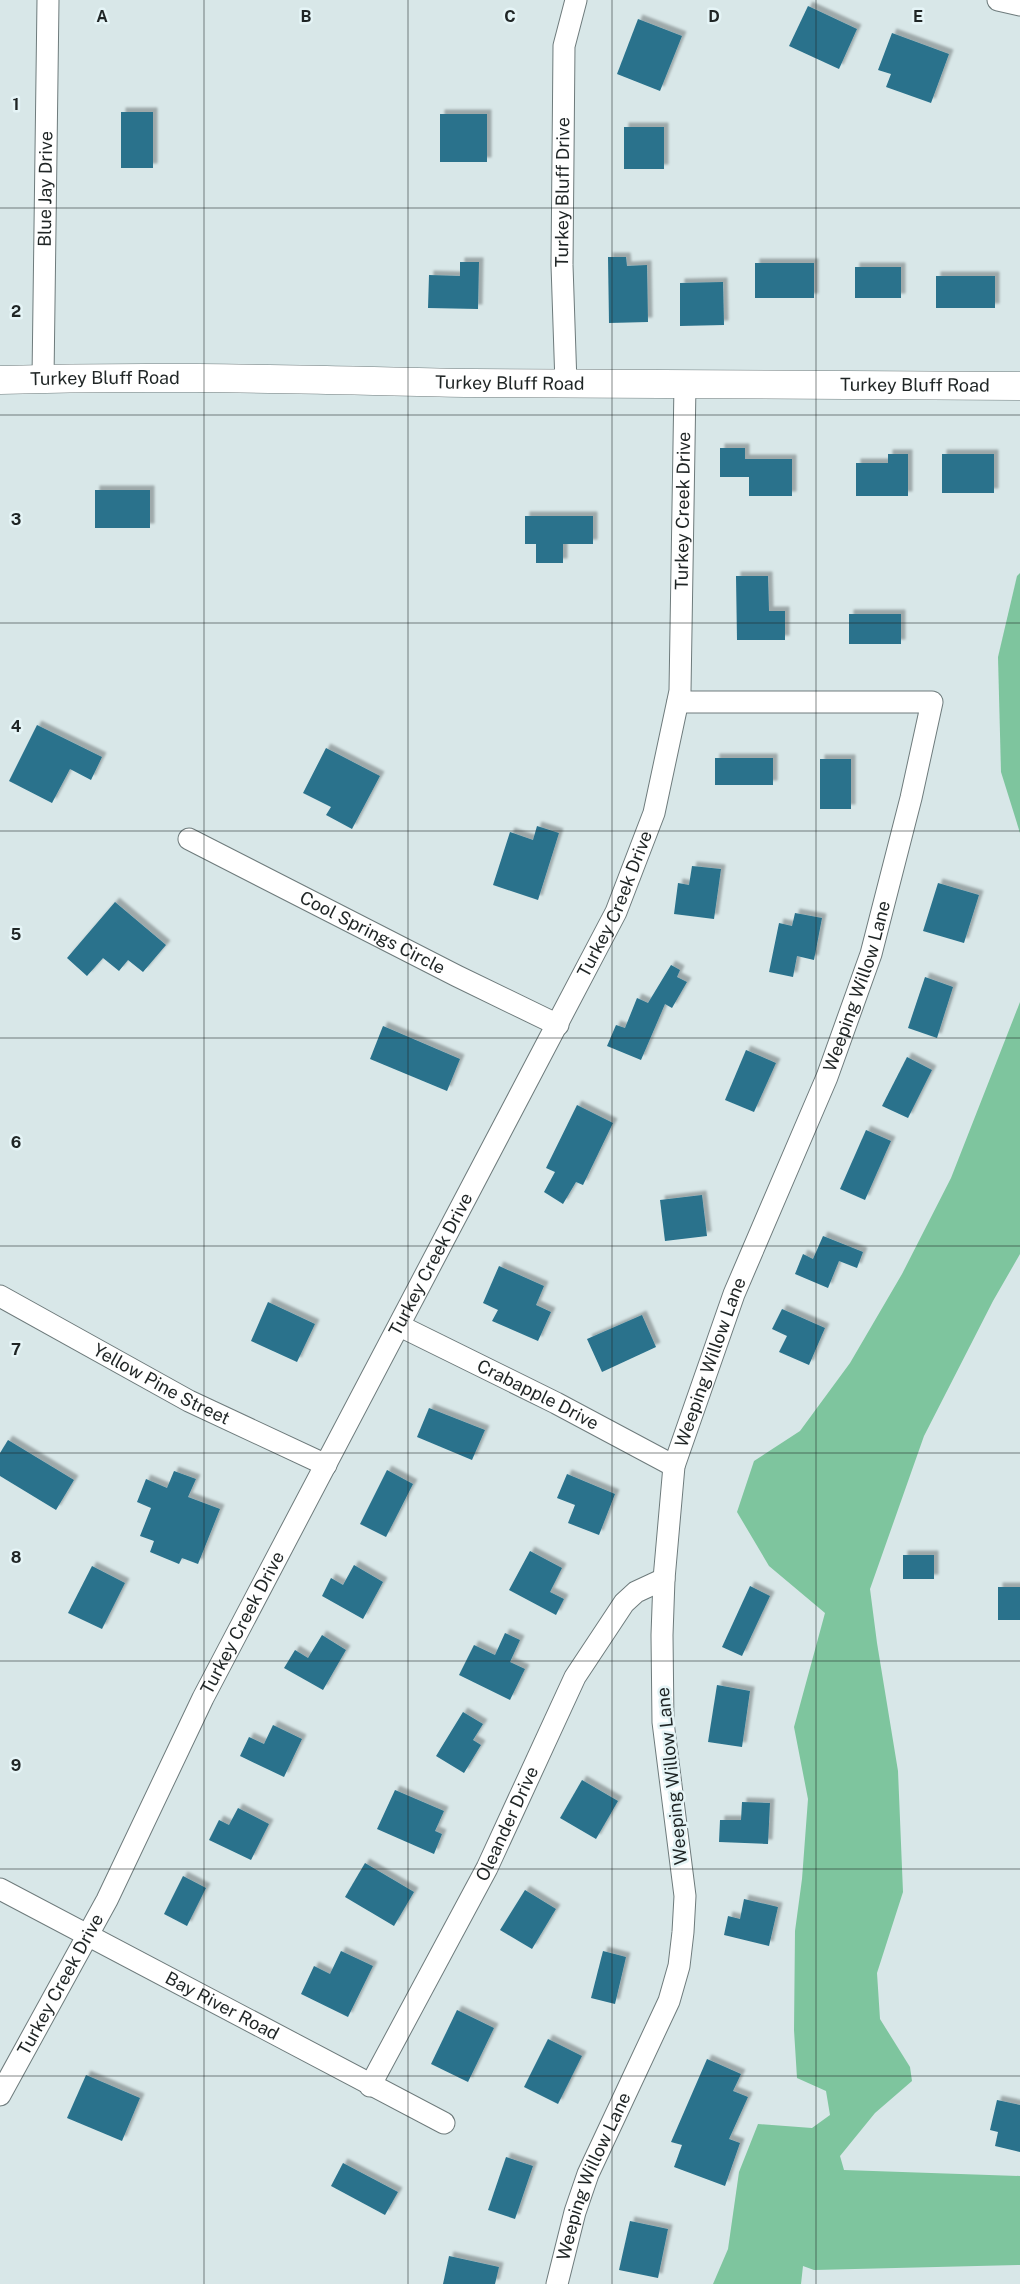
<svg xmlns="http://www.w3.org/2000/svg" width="1020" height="2284" font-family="'Public Sans',sans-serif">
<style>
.green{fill:#7ec59e}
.building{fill:#29728c;filter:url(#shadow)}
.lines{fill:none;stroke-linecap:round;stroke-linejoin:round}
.street-casing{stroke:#6e7b7c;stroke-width:23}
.secondary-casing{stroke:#6e7b7c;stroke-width:29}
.street{stroke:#fff;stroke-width:21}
.secondary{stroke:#fff;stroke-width:28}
.grid{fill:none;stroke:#1f2525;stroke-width:1;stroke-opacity:0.55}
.labels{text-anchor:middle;stroke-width:5;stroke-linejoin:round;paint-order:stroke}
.street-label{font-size:18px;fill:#1f2525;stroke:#e5f4f6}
.grid-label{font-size:16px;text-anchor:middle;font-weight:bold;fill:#1f2525;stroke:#e5f4f6;stroke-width:5;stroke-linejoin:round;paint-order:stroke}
</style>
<defs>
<filter id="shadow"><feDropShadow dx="4.5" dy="-4.5" stdDeviation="1" flood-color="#0004"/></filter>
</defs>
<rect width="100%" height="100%" fill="#d8e7e8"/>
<!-- green -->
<g class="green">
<polygon points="1020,573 1020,833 1001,772 998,657 1017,576"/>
<polygon points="1020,1002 1020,1254 993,1301 924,1436 870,1589 877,1643 898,1771 903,1892 877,1973 880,2019 910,2067 912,2081 875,2113 840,2156 844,2170 1020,2176 1020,2265 814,2270 803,2266 801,2284 713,2284 728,2249 739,2172 758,2124 812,2128 830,2115 826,2091 797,2078 794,2030 795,1931 802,1879 808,1799 794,1727 825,1613 769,1566 737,1512 754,1461 800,1431 850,1363 902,1274 951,1178"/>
</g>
<!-- building -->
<g class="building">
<polygon points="808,6 857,29 839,69 789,46"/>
<polygon points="638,19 682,36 660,91 617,74"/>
<polygon points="892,33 949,54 931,103 886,87 891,74 878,70"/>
<rect x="121" y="112" width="32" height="56"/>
<rect x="440" y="114" width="47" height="48"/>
<rect x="624" y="127" width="40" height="42"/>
<polygon points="608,257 626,257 627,266 647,265 648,322 609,323"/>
<polygon points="460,262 479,262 478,309 428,308 429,275 460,276"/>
<rect x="755" y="263" width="59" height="35"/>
<rect x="855" y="267" width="46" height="31"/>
<rect x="936" y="276" width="59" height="32"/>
<polygon points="723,282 724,325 680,326 680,283"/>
<polygon points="720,448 745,448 745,459 792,459 792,496 749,496 749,477 720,477"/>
<polygon points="888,454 908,454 908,496 856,496 856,463 888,463"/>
<rect x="942" y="454" width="52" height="39"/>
<rect x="95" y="490" width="55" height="38"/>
<polygon points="525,516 593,516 593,544 563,544 563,563 536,563 536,544 525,544"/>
<polygon points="736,576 768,576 769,611 785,611 785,640 737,640"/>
<rect x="849" y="614" width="52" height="30"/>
<polygon points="37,725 102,757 91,780 70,769 52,803 9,781"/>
<polygon points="326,748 380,776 352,829 326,815 331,807 303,793"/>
<rect x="715" y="758" width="58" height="27"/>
<rect x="820" y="759" width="31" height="50"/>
<polygon points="537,826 559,833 538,900 493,885 510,832 533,840"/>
<polygon points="692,866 721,869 714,919 674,914 678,883 689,885"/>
<polygon points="938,883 979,895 964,943 923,931"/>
<polygon points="115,902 166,945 143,972 128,960 119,971 103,958 87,976 67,958"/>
<polygon points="795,913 822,918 814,960 797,956 793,977 769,972 779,923 792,926"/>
<polygon points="671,965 680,970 677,977 687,982 672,1008 665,1004 641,1060 607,1046 616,1025 625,1028 637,998 648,1003"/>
<polygon points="925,977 953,987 937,1038 908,1028"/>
<polygon points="383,1026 460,1059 447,1091 370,1059"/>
<polygon points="746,1050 776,1063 754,1112 725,1100"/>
<polygon points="907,1057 932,1070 908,1118 882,1106"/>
<polygon points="577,1105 613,1123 583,1185 576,1182 563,1204 544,1192 555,1172 546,1168"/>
<polygon points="866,1130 891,1141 865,1200 840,1189"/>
<polygon points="702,1195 707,1236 665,1241 660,1200"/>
<polygon points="823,1236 863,1252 857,1268 839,1261 828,1288 795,1274 803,1254 813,1259"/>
<polygon points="499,1266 544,1286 536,1305 551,1312 538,1341 492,1321 498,1310 483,1303"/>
<polygon points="268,1302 315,1324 297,1362 251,1341"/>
<polygon points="782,1309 825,1328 809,1365 779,1352 787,1336 772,1329"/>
<polygon points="642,1315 656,1347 602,1372 587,1339"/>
<polygon points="429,1408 485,1430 472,1460 417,1437"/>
<polygon points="8,1440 74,1480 56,1510 0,1476 0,1453"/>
<polygon points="387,1470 413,1484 386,1537 360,1524"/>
<polygon points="174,1471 196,1479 188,1497 220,1509 198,1564 182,1558 179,1564 150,1552 154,1541 140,1536 151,1508 137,1502 146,1479 167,1488"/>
<polygon points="567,1474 615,1494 599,1535 568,1523 575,1505 557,1498"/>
<polygon points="530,1551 562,1568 550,1592 564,1599 556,1615 509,1590"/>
<rect x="903" y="1555" width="31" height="24"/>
<polygon points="354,1565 383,1582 363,1619 322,1596 331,1578 343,1585"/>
<polygon points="92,1566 125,1583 102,1629 68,1613"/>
<polygon points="750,1586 770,1596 742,1656 722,1647"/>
<rect x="998" y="1587" width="22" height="33"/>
<polygon points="505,1633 520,1640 510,1662 525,1669 510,1700 459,1675 474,1645 495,1655"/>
<polygon points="322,1635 346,1650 323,1690 284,1668 295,1650 308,1658"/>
<polygon points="717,1685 750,1691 742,1747 708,1742"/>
<polygon points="463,1712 483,1724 473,1740 481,1745 464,1773 436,1756"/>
<polygon points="273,1725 302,1739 284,1777 240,1756 249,1737 264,1744"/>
<polygon points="582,1780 618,1801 596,1839 560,1818"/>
<polygon points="395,1790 444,1811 435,1831 442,1834 434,1854 377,1829"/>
<polygon points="742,1802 770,1803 768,1844 719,1842 720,1820 741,1820"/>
<polygon points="238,1808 269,1824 251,1860 209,1840 219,1820 229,1825"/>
<polygon points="365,1863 414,1892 394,1926 345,1897"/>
<polygon points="183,1876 206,1888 187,1926 164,1914"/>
<polygon points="525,1890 556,1909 532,1949 500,1930"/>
<polygon points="744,1899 778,1907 769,1946 724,1935 728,1916 740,1919"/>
<polygon points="341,1951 373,1966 348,2017 301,1994 314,1966 330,1974"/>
<polygon points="603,1951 626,1957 615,2004 591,1998"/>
<polygon points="457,2010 494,2028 468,2082 431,2064"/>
<polygon points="548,2039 582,2056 558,2104 524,2087"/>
<polygon points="707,2059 741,2074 733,2091 748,2097 729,2139 740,2143 725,2186 674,2167 682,2145 671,2142"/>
<polygon points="86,2075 140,2098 122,2141 67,2118"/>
<polygon points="997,2100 1020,2105 1020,2152 995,2146 998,2132 990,2130"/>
<polygon points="506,2157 533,2166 515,2219 488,2210"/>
<polygon points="343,2163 398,2192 385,2215 331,2186"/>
<polygon points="630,2221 668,2229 658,2278 619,2270"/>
<polygon points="449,2256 499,2267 495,2284 443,2284"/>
</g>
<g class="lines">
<!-- street casing -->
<g class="street-casing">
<g id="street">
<polyline points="998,0 1020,5"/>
<path id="s1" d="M43 379 48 0"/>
<path id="s2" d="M566 384 562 265 564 46 576 0"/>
<path id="s3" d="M189 839 457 976 558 1025"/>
<path id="s4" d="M0 1296 189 1401 326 1465"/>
<path id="s5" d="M400 1326 556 1403 674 1466"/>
<path id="s6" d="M0 1889 444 2123"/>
<path id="s7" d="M370 2086 487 1868 575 1677 624 1603 636 1592 664 1579"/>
<path id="s8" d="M0 2095 107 1900 203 1698 616 912 654 813 680 691 685 384"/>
<path id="s9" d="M557 2284 575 2212 588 2174 669 2001 679 1966 683 1932 685 1896 663 1722 662 1635 664 1579 674 1466 734 1294 827 1077 871 954 911 798 932 702H678"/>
</g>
</g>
<!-- secondary casing -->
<g class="secondary-casing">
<g id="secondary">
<path id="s10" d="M0 380C157 375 315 380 472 383 654 385 837 384 1020 386"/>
</g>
</g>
<!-- street -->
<use href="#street" class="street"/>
<!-- secondary -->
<use href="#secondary" class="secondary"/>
</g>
<!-- grid -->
<path class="grid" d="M204 0V2284M408 0V2284M612 0V2284M816 0V2284M0 208H1020M0 415H1020M0 623H1020M0 831H1020M0 1038H1020M0 1246H1020M0 1453H1020M0 1661H1020M0 1869H1020M0 2076H1020"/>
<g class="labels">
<!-- street labels -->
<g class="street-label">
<text dy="6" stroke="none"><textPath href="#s1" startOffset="190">Blue Jay Drive</textPath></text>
<text dy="6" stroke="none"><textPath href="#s2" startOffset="192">Turkey Bluff Drive</textPath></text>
<text dy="6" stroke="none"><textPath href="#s10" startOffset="105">Turkey Bluff Road</textPath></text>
<text dy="6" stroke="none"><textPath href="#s10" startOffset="510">Turkey Bluff Road</textPath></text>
<text dy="6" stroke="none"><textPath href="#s10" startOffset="915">Turkey Bluff Road</textPath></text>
<text dy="6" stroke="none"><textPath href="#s8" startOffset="1745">Turkey Creek Drive</textPath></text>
<text dy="6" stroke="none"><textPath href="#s8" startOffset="1341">Turkey Creek Drive</textPath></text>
<text dy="6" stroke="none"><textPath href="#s3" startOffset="206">Cool Springs Circle</textPath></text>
<text dy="6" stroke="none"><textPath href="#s9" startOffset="1358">Weeping Willow Lane</textPath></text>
<text dy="6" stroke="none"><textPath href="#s8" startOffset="936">Turkey Creek Drive</textPath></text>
<text dy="6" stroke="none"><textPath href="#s9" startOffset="954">Weeping Willow Lane</textPath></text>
<text dy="6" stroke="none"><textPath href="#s4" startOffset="184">Yellow Pine Street</textPath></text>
<text dy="6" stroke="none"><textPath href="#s5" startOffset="154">Crabapple Drive</textPath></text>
<text dy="6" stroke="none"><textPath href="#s8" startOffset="531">Turkey Creek Drive</textPath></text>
<text transform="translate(672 1776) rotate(-96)" y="6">Weeping Willow Lane</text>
<text dy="6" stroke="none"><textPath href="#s7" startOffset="296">Oleander Drive</textPath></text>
<text dy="6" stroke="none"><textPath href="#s8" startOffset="126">Turkey Creek Drive</textPath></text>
<text dy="6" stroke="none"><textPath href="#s6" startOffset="251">Bay River Road</textPath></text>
<text dy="6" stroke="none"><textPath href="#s9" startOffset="114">Weeping Willow Lane</textPath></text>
</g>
</g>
<g class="grid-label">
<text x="102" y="22">A</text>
<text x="306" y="22">B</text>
<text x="510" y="22">C</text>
<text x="714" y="22">D</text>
<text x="918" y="22">E</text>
<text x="16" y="110">1</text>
<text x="16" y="317">2</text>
<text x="16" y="525">3</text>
<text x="16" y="732">4</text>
<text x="16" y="940">5</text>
<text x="16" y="1148">6</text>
<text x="16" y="1355">7</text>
<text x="16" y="1563">8</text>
<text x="16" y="1771">9</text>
</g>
</svg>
